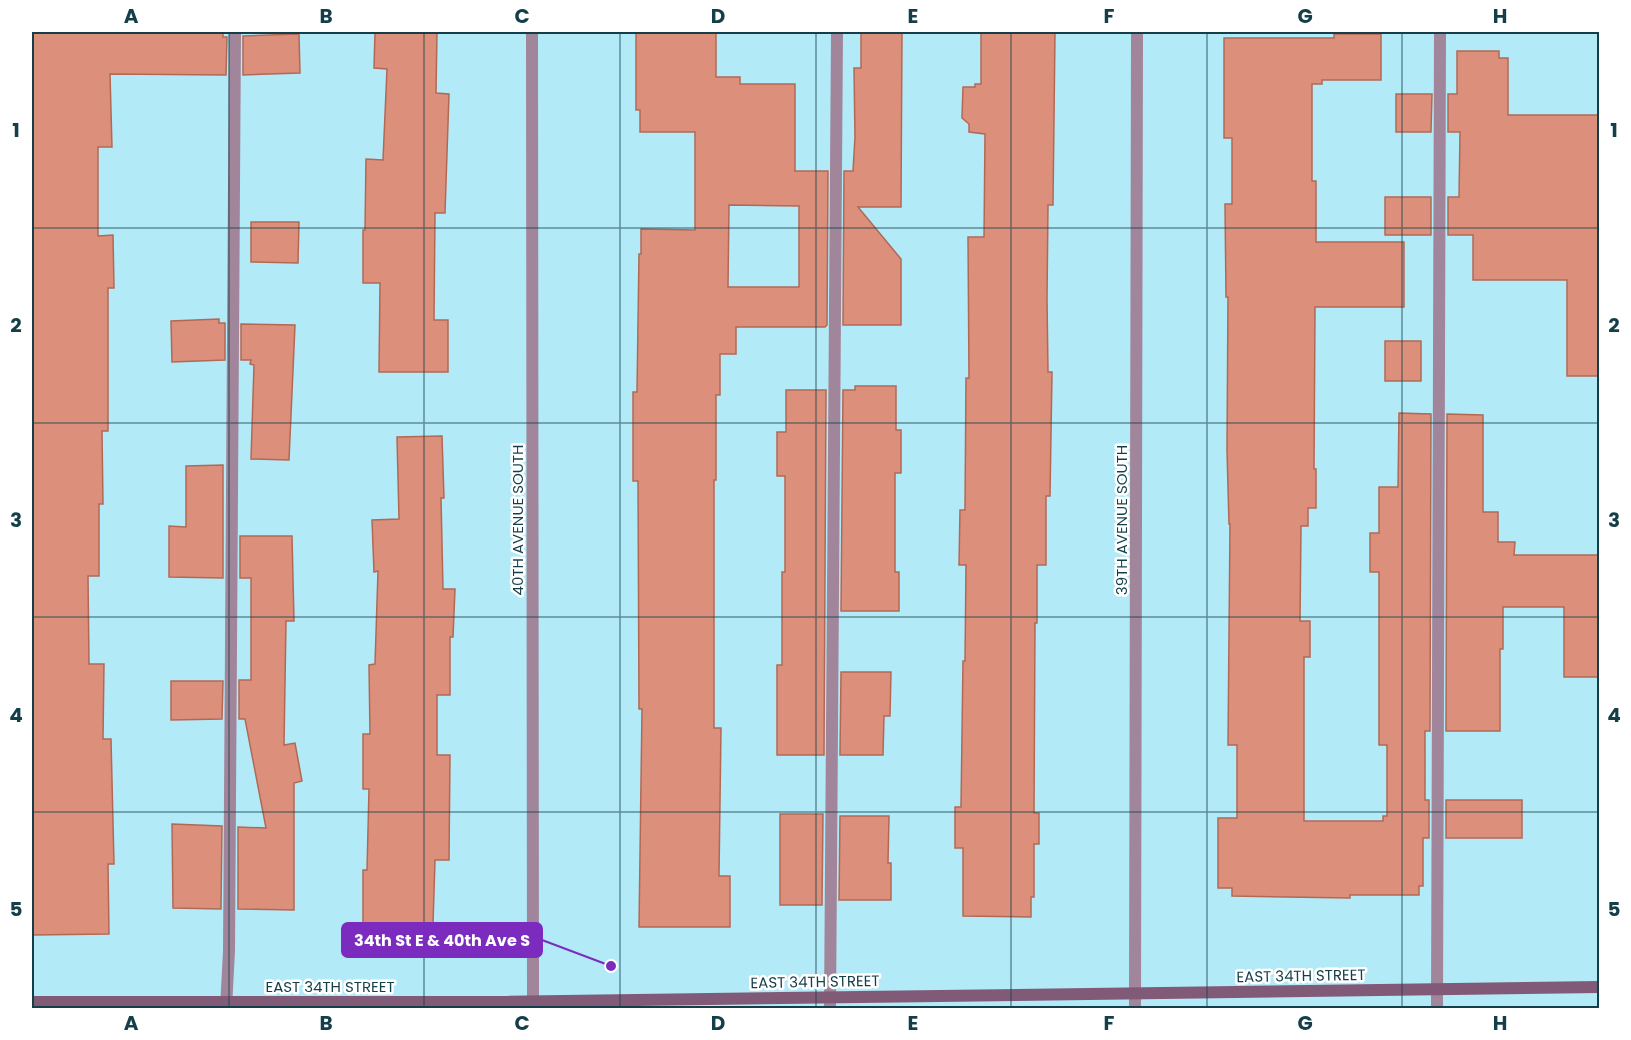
<svg xmlns="http://www.w3.org/2000/svg" width="1631" height="1040" font-family="Poppins,sans-serif">
<style>
.building{fill:#dc8f7b;stroke:#b16956;stroke-width:1.5;fill-rule:evenodd}
.lines{fill:none;stroke-linecap:round;stroke-linejoin:round}
.lane{stroke:#a1859a;stroke-width:12}
.street{stroke:#a1859a;stroke-width:12}
.secondary{stroke:#815a78;stroke-width:12}
.grid{fill:none;stroke:#143f49;stroke-width:1.5;stroke-opacity:0.55}
.labels{text-anchor:middle;stroke-width:5;stroke-linejoin:round;paint-order:stroke}
.street-label{font-size:15px;fill:#143f49;stroke:#fff}
.leader{fill:none;stroke:#7b2cbf;stroke-width:2}
.callout-dot{fill:#7b2cbf;stroke:#fff;stroke-width:2}
.callout{fill:#7b2cbf;stroke:#7b2cbf;stroke-width:2}
.callout-label{font-size:16px;text-anchor:middle;font-weight:bold;fill:#fff}
.neatline{fill:none;stroke:#143f49;stroke-width:2}
.grid-label{font-size:20px;text-anchor:middle;font-weight:bold;fill:#143f49}
</style>
<rect width="100%" height="100%" fill="#b3eaf8"/>
<!-- building -->
<g class="building">
<polygon points="32,32 223,33 223,37 227,37 226,75 110,74 112,147 98,147 98,236 113,235 114,288 108,288 108,431 102,431 103,504 99,504 99,576 88,576 89,664 104,664 103,739 111,739 114,864 108,864 109,934 32,935"/>
<polygon points="375,32 437,32 436,93 449,94 445,213 435,213 434,320 448,320 448,372 379,372 380,283 363,283 363,230 365,230 366,159 383,160 387,69 374,68"/>
<path d="M636 32H716V77H740V84H795V171H828L827 325 825 327H736V354H720V395H716V480H714V728H721L719 876H730V927H639L642 709H639L638 481H633V392H637L639 254H641V229L695 230V132H640V110H636ZM729 205 799 206V287H728Z"/>
<polygon points="861,32 902,32 901,207 858,207 901,259 901,325 843,325 844,171 853,171 855,137 854,68 861,68"/>
<polygon points="981,32 1055,32 1053,205 1048,205 1047,299 1048,372 1052,372 1050,496 1046,496 1046,565 1037,565 1037,623 1035,623 1034,813 1039,813 1039,844 1034,844 1034,897 1031,897 1031,917 963,916 963,848 955,848 955,807 961,807 963,661 965,661 966,565 959,565 960,510 965,510 966,378 969,378 968,237 984,237 985,134 969,132 969,124 962,118 963,87 975,87 975,84 981,84"/>
<polygon points="299,34 300,73 243,75 243,36"/>
<polygon points="1334,34 1381,34 1381,80 1322,80 1322,84 1312,84 1312,181 1316,181 1316,242 1404,242 1404,307 1315,307 1314,469 1316,469 1316,508 1308,508 1308,526 1301,526 1300,621 1310,621 1310,657 1304,657 1304,821 1383,821 1383,816 1387,816 1387,745 1379,745 1379,572 1370,572 1370,533 1379,533 1379,487 1398,487 1399,413 1431,414 1430,731 1425,731 1425,800 1429,800 1429,838 1423,838 1423,886 1419,886 1419,895 1350,895 1350,898 1232,896 1232,888 1218,888 1218,818 1237,818 1237,745 1228,745 1230,524 1229,524 1227,450 1228,297 1226,297 1225,204 1232,204 1232,138 1224,138 1224,38 1334,38"/>
<polygon points="1457,51 1499,51 1499,58 1508,58 1508,115 1599,115 1599,376 1567,376 1567,280 1473,280 1473,235 1448,235 1448,197 1459,197 1460,132 1448,132 1448,94 1457,94"/>
<polygon points="1396,94 1432,94 1431,132 1396,132"/>
<rect x="1385" y="197" width="46" height="38"/>
<polygon points="251,222 299,222 298,263 251,262"/>
<polygon points="219,319 219,323 225,323 225,360 172,362 171,321"/>
<polygon points="241,324 295,325 289,460 251,459 254,365 250,364 251,360 241,360"/>
<rect x="1385" y="341" width="36" height="40"/>
<polygon points="855,386 896,386 896,430 901,430 901,473 895,473 895,572 899,572 899,611 841,611 843,390 855,390"/>
<polygon points="786,390 826,390 824,755 777,755 777,665 782,665 782,572 785,572 785,476 777,476 777,432 786,432"/>
<polygon points="1447,414 1483,415 1483,512 1498,512 1498,542 1515,542 1514,555 1599,555 1599,677 1564,677 1564,607 1503,607 1503,649 1500,649 1500,731 1446,731"/>
<polygon points="442,436 444,498 441,498 443,589 455,589 453,637 450,637 450,695 437,695 437,755 450,755 449,860 435,860 433,924 363,923 363,870 367,870 369,789 363,789 363,734 370,734 369,665 375,664 378,571 374,572 372,520 399,519 397,437"/>
<polygon points="223,465 223,578 169,577 169,526 186,527 186,466"/>
<polygon points="240,536 292,536 294,621 286,621 284,745 295,743 302,781 294,783 294,910 238,909 238,827 266,828 245,719 239,719 239,680 251,680 251,578 240,578"/>
<polygon points="841,672 891,672 890,716 884,716 883,755 840,755"/>
<polygon points="171,681 223,681 222,719 171,720"/>
<rect x="1446" y="800" width="76" height="38"/>
<polygon points="780,814 823,814 822,905 780,905"/>
<polygon points="840,816 889,816 888,863 891,863 891,900 839,900"/>
<polygon points="172,824 222,826 221,909 173,908"/>
</g>
<g class="lines">
<!-- lane -->
<g class="lane">
<polyline points="226,1008 229,951 235,32"/>
<polyline points="830,1008 837,32"/>
<polyline points="1437,1008 1440,32"/>
</g>
<!-- street -->
<g class="street">
<polyline points="532,32 533,1008"/>
<polyline points="1135,1008 1137,32"/>
</g>
<!-- secondary -->
<polyline class="secondary" points="32,1002 493,1002 1600,987"/>
</g>
<!-- grid -->
<path class="grid" d="M229 32V1008M424 32V1008M620 32V1008M816 32V1008M1011 32V1008M1207 32V1008M1402 32V1008M32 228H1600M32 423H1600M32 617H1600M32 812H1600"/>
<g class="labels">
<!-- street labels -->
<g class="street-label">
<text transform="translate(518 520) rotate(-90)" y="5">40TH AVENUE SOUTH</text>
<text transform="translate(1122 520) rotate(-90)" y="5">39TH AVENUE SOUTH</text>
<text transform="translate(1301 976) rotate(-1)" y="5">EAST 34TH STREET</text>
<text transform="translate(815 982) rotate(-1)" y="5">EAST 34TH STREET</text>
<text x="330" y="992">EAST 34TH STREET</text>
</g>
</g>
<!-- callouts -->
<path class="leader" d="M611 966L542 940"/>
<circle class="callout-dot" cx="611" cy="966" r="6"/>
<rect class="callout" x="342" y="923" width="200" height="34" rx="6"/>
<g class="callout-label">
<text x="442" y="946">34th St E &amp; 40th Ave S</text>
</g>
<!-- border -->
<rect width="1631" height="1040" fill="none" stroke="#ffffff" stroke-width="66"/>
<rect x="33" y="33" width="1565" height="974" class="neatline"/>
<g class="grid-label">
<text x="131" y="23">A</text>
<text x="326" y="23">B</text>
<text x="522" y="23">C</text>
<text x="718" y="23">D</text>
<text x="913" y="23">E</text>
<text x="1109" y="23">F</text>
<text x="1305" y="23">G</text>
<text x="1500" y="23">H</text>
<text x="16" y="137">1</text>
<text x="1614" y="137">1</text>
<text x="16" y="332">2</text>
<text x="1614" y="332">2</text>
<text x="16" y="527">3</text>
<text x="1614" y="527">3</text>
<text x="16" y="722">4</text>
<text x="1614" y="722">4</text>
<text x="16" y="916">5</text>
<text x="1614" y="916">5</text>
<text x="131" y="1030">A</text>
<text x="326" y="1030">B</text>
<text x="522" y="1030">C</text>
<text x="718" y="1030">D</text>
<text x="913" y="1030">E</text>
<text x="1109" y="1030">F</text>
<text x="1305" y="1030">G</text>
<text x="1500" y="1030">H</text>
</g>
</svg>
